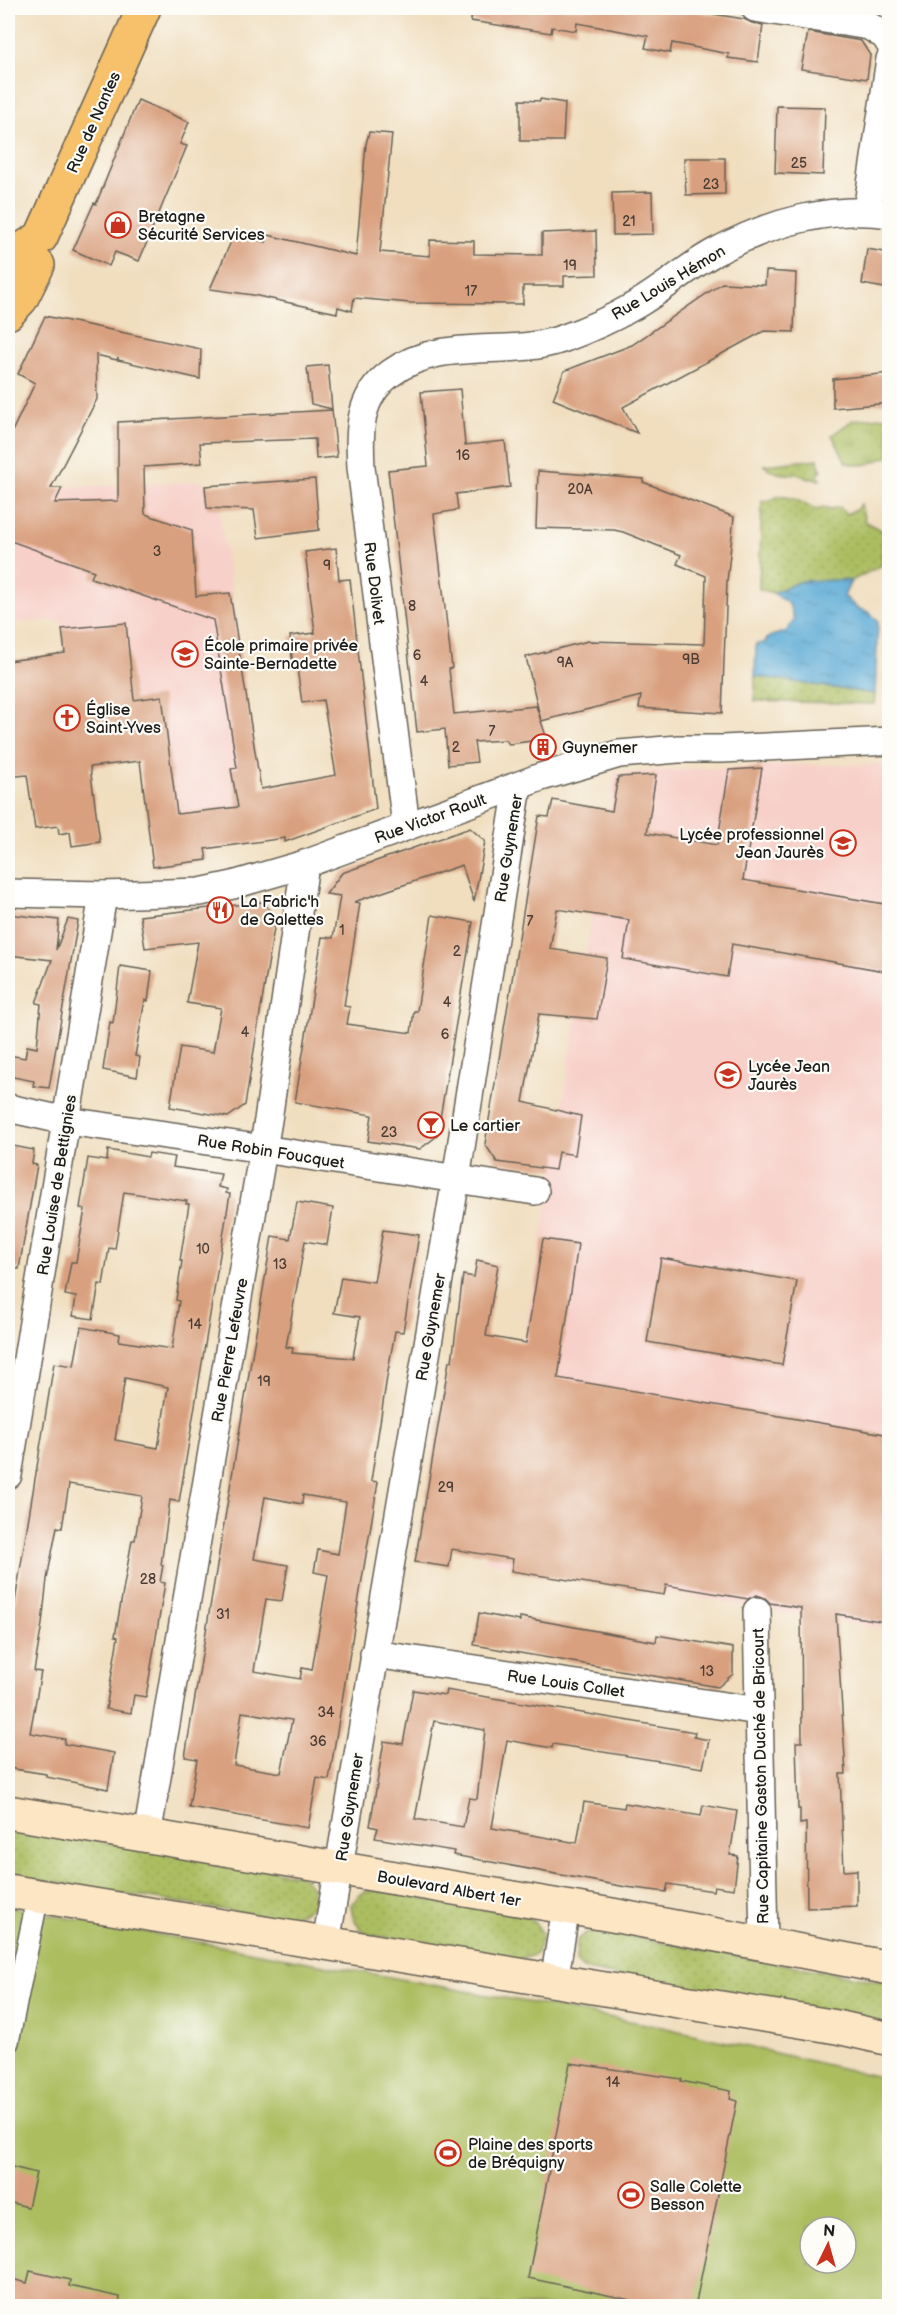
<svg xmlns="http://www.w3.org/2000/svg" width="897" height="2314" font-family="'Balsamiq Sans',sans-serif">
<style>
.built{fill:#f7d0c9}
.grass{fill:url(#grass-dots);stroke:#646c3e;stroke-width:1.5}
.park{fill:url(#park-tufts);stroke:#646c3e;stroke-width:1.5}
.garden{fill:#acbd61;stroke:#646c3e;stroke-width:1.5;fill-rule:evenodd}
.water{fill:url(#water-ripples);stroke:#3c6378;stroke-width:1.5}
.building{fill:#d9a07f;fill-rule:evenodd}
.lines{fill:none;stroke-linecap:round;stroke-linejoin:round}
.pedestrian-casing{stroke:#666055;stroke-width:24}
.minor-casing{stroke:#666055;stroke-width:30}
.secondary-casing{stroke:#666055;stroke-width:36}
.primary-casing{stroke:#666055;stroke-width:36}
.pedestrian{stroke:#fff;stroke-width:21}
.minor{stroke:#fff;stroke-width:27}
.secondary{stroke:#fce6c4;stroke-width:33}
.primary{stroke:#f7c06b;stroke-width:33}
.labels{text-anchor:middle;stroke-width:4.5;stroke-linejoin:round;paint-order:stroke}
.number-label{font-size:14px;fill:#4b3d35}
.street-label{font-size:16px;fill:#1c1c1c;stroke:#fdfcf7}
.poi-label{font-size:16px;fill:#1c1c1c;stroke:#fdfcf7;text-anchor:start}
</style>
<defs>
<pattern id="grass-dots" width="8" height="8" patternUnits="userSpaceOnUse" patternTransform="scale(1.5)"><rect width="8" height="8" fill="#acbd61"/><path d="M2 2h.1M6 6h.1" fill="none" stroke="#93a254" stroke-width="1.8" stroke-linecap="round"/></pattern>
<pattern id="park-tufts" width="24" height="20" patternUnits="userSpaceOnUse" patternTransform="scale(1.5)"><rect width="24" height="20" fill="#acbd61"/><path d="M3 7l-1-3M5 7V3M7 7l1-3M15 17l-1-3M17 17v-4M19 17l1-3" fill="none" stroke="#93a254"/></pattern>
<pattern id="water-ripples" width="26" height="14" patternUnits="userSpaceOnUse" patternTransform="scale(1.5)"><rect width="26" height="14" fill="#5baad5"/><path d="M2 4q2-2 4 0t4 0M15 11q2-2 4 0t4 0" fill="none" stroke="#4a8aac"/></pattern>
</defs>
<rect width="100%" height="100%" fill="#fdfcf7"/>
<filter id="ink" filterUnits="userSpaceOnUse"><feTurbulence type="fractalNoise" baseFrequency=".0167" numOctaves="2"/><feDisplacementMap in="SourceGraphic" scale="12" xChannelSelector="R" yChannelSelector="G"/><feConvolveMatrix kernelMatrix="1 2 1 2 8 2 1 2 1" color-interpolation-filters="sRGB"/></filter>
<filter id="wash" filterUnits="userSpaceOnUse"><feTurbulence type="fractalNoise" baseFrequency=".008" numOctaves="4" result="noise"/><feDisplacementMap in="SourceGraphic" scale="24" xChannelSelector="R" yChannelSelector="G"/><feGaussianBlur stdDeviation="1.35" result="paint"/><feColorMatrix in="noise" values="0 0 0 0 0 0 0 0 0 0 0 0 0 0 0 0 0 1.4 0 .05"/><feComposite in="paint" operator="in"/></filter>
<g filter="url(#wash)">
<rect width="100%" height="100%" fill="#f0debf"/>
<!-- built -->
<g class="built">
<polygon points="205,481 207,507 219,508 269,841 206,849 207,860 153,867 129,679 132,678 126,623 62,629 61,620 8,623 8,487 22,492 27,489"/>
<polygon points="889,764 890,1615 887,1630 485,1561 546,1211 614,773 783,765"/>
</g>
<!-- grass -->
<g class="grass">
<path d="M818 459 819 465 822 470 818 474 820 480C817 478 814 479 811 479 806 479 801 474 796 474 784 475 774 474 764 465Z"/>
<polygon points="778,496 792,498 818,510 823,507 831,509 840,507 845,514 856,510 861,504 865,522 883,531 882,565 851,581 801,581 773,593 759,589 762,501 770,501"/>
<polygon points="755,676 875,694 874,704 755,701"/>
<path d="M8 1825 299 1875C311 1884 316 1889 314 1904 302 1916 291 1918 274 1918L8 1875Z"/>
<path d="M368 1890 388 1892 527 1916C543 1929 546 1934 536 1954L525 1958 512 1960 365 1934 353 1918 351 1905 360 1895Z"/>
<polygon points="598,1931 889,1983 889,2031 583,1969 576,1962 577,1940 586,1933"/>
</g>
<!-- park -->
<path class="park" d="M889 416V456C875 462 861 469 846 462L832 435 853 420Z"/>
<!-- garden -->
<path class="garden" d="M8 1907 657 2026 889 2079V2306H8ZM810 2227H846V2263H810Z"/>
<!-- water -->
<polygon class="water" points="845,580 851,581 844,596 857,608 868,612 878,620 875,694 755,676 756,644 764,643 769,637 787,631 794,620 789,604 773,593 801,581"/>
<g id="blocks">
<!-- building -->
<g class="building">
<polygon points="472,8 676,8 744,19 752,23 763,25 758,62 728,58 729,54 672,43 670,53 645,48 648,36 577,23 576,31 552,27 551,33 471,21"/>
<polygon points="808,32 861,41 870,55 867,79 801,69"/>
<polygon points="540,99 565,103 563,141 520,141 520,100 540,101"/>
<polygon points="138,100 189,122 180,144 187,146 139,261 115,252 109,266 73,250 94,203 96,204"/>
<polygon points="777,106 825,107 823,175 775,173"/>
<polygon points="369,132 392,134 380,252 430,256 430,240 474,241 474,254 542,255 542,233 596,231 597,275 564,276 564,286 523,286 523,304 410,303 354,298 352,311 338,307 337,313 253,295 210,289 234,235 266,242 268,235 356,256 366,144"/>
<polygon points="684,158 725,158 725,194 686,195"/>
<polygon points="652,192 653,234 613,235 612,193"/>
<polygon points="867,249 890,253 890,289 862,284"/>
<polygon points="766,271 796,273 794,332 764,331 623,407 637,433 553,399 564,371 632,345 722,283 765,285"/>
<polygon points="45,316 201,349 200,379 118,360 118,357 117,360 96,355 97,399 51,488 62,488 55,503 118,501 118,422 332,410 337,457 316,459 315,439 200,443 202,463 144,467 145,514 192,530 196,596 230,593 261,789 336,775 323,700 302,703 297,668 293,668 290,636 315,633 305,552 336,548 339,580 350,579 376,809 285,842 285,838 205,849 207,860 153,867 140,761 90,767 100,842 72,846 70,832 59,834 58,826 35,829 27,775 8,777 8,661 65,653 62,629 126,623 134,700 162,696 177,814 238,807 231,769 237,768 213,620 91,578 94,571 8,540 8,440 35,383 18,374"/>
<polygon points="328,365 332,409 311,404 307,367"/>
<polygon points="890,373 890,403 833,408 833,379"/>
<polygon points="460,389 465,445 505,441 510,487 456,494 458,510 434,514 452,668 449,669 454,714 536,706 547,739 509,744 505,740 474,742 477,762 448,765 445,729 417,732 388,470 428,466 421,392"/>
<polygon points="538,471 644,479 643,482 734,517 727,582 722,713 639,708 641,696 541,721 526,657 588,641 704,644 706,576 677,564 681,555 623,532 614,530 536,528"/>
<polygon points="315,479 319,530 258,538 254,510 207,508 205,486"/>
<polygon points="762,768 743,880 890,905 890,972 732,944 727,977 623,959 629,920 557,909 550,949 607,958 597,1019 539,1014 523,1102 581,1116 575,1155 558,1152 555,1170 497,1162 485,1144 539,816 549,817 553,800 612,811 618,777 656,775 647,833 717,845 729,770"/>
<polygon points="470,828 485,841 474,902 462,865 354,902 360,903 344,1006 350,1007 347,1024 411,1033 414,1011 417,1011 432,915 473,922 437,1136 420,1149 368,1141 372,1115 295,1102 322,937 333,938 340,896 326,894 342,873"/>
<polygon points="262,902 276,916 245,1105 228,1117 170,1107 180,1047 213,1052 221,1008 187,1003 198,942 145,948 140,916"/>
<polygon points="8,914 59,920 56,950 68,919 78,921 49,1088 33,1086 34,1081 8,1076 8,1055 25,1058 27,1046 37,1048 41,1004 36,1003 52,960 8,955"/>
<polygon points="120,966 152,971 148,1001 145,1000 135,1056 140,1057 137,1077 103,1070 110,1022 113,1023"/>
<polygon points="8,1145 34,1150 32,1164 37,1165 19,1269 8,1268"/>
<path d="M108 1150 148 1157 149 1153 175 1157 173 1167 221 1174 218 1187 227 1189 226 1193 230 1194 179 1502 170 1500 161 1565H163L160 1582 165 1583 146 1697 134 1695 131 1713 106 1709 118 1637 115 1636 132 1540H135L142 1496 69 1484 62 1528 57 1527 47 1579 42 1624 34 1671 41 1672 30 1733 65 1739 64 1744 114 1753 108 1789 46 1777V1774L8 1768V1644L54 1363 74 1366 81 1327 120 1334 119 1341 172 1349 179 1301 176 1300 182 1261H180L189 1204H186L187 1201 124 1192 115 1249 109 1248 103 1285 99 1284 93 1319 73 1316 76 1297 65 1295 71 1262H76L85 1209 80 1208 88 1158 107 1161ZM125 1378 168 1387 158 1448 115 1440Z"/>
<path d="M297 1202 333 1208 327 1245 305 1241 286 1347 293 1348 292 1353 353 1358 360 1317 334 1313 341 1277 374 1282 383 1230 419 1235 403 1332 395 1331 387 1377 371 1481 378 1482 329 1780 317 1778 308 1828 189 1807 197 1759 185 1757 272 1236 290 1239ZM303 1495 346 1502 338 1554 318 1550 314 1572 328 1575 312 1670 302 1668 300 1679 254 1671 266 1599 282 1601 288 1565 254 1559 265 1497 302 1504ZM242 1712 292 1720 281 1773 234 1765Z"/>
<polygon points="543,1239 578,1244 558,1378 890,1435 890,1600 886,1622 836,1614 846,1774 840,1774 844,1871 857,1870 857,1906 807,1908 806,1823 800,1824 800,1809 798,1809 796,1742 802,1742 801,1608 770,1603 765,1598 757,1595 748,1599 666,1585 664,1595 511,1571 513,1559 452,1549 449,1567 415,1562 449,1361 452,1361 463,1275 474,1277 477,1260 498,1265 486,1336 526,1343"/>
<polygon points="661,1258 797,1281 782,1365 647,1342"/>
<polygon points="479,1613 520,1621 520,1617 656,1642 657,1635 733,1648 733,1674 718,1687 474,1645"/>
<path d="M413 1690 445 1695 446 1690 695 1732 694 1737 709 1740 703 1768 553 1744 552 1748 507 1740 492 1828 577 1843 584 1802 624 1808 625 1803 701 1816 703 1805 737 1811 730 1855 738 1856 734 1889 714 1886 713 1891 668 1884 666 1892 626 1887 453 1855 454 1851 375 1838 378 1828 370 1826 384 1741 403 1744ZM434 1721 485 1730 477 1799 469 1798 463 1827 415 1819Z"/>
<polygon points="570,2063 682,2079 681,2081 731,2091 730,2099 737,2101 695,2307 663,2307 528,2278"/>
<polygon points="8,2166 36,2173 28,2207 8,2202"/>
<polygon points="30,2271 70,2280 69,2286 120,2297 119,2307 8,2307 8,2278 27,2283"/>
</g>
</g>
</g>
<g filter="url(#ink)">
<use href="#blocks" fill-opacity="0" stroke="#666055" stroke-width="1.5"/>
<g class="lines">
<!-- pedestrian casing -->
<g class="pedestrian-casing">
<polyline id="pedestrian" points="8,2042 38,1896"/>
</g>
<!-- minor casing -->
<g class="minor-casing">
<g id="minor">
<polyline points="755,8 869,26 885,36 890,44"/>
<polyline points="867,211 890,59"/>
<path d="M406 826 361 467C359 430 358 397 391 373 441 336 507 358 562 339 584 331 612 319 632 307 663 290 689 265 719 250 770 223 832 205 890 214"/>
<polyline points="8,893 103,895 200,892 233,885 305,864 541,777 619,754 678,749 722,749 890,741"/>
<polyline points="8,1108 67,1121 263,1149 535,1191"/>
<polyline points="8,1475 103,895"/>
<polyline points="757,1611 764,1942"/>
<polyline points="374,1654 759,1711"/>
<polyline points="147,1836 268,1120 305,864"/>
<polyline points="326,1943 456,1179 518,786"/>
<polyline points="554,1981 566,1908"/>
</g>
</g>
<!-- secondary casing -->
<g class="secondary-casing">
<g id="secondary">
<polyline points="8,1812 612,1915 890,1968"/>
<polyline points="8,1891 837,2027 890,2039"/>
</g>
</g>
<!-- primary casing -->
<g class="primary-casing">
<g id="primary">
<polyline points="8,283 24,248 41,237 144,8"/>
<polyline points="8,313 21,299 38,265"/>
</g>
</g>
<!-- pedestrian -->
<use href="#pedestrian" class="pedestrian"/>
<!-- minor -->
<use href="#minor" class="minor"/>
<!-- secondary -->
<use href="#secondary" class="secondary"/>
<!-- primary -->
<use href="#primary" class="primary"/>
</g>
</g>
<!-- icons -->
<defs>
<g id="shop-ring" transform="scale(1.35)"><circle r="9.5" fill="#fdfcf7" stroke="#c8321e" stroke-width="1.5"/><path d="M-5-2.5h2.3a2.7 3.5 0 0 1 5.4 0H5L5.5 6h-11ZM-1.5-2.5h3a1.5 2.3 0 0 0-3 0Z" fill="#c8321e"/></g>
<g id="school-ring" transform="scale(1.35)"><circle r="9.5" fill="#fdfcf7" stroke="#c8321e" stroke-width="1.5"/><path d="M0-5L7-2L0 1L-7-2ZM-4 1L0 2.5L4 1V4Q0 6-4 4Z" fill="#c8321e"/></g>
<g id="church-ring" transform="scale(1.35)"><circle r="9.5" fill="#fdfcf7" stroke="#c8321e" stroke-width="1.5"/><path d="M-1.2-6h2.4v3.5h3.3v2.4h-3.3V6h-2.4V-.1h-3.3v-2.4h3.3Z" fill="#c8321e"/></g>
<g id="building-ring" transform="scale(1.35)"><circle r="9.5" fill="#fdfcf7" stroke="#c8321e" stroke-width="1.5"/><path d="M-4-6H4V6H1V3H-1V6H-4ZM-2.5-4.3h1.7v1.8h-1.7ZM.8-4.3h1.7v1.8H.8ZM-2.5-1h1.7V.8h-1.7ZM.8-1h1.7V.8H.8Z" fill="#c8321e"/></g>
<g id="restaurant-ring" transform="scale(1.35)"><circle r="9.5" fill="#fdfcf7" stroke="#c8321e" stroke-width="1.5"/><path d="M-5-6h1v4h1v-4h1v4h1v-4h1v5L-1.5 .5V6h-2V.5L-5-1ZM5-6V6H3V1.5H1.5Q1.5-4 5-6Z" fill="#c8321e"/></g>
<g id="bar-ring" transform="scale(1.35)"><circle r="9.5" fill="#fdfcf7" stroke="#c8321e" stroke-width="1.5"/><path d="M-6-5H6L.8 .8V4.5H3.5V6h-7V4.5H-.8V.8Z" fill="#c8321e"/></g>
<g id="stadium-ring" transform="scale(1.35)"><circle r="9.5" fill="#fdfcf7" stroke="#c8321e" stroke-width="1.5"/><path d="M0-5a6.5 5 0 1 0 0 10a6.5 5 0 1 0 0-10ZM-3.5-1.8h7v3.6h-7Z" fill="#c8321e"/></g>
</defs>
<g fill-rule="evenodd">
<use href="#shop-ring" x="118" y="225"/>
<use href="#school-ring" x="185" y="654"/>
<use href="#church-ring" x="67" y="718"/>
<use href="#building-ring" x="543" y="747"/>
<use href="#school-ring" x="843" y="843"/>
<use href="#restaurant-ring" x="220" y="910"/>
<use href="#school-ring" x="728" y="1075"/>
<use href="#bar-ring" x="431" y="1125"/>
<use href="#stadium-ring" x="448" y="2153"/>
<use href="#stadium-ring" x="631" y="2195"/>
</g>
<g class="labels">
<!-- number labels -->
<g class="number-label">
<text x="799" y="168">25</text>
<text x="711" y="189">23</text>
<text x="629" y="226">21</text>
<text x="570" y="270">19</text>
<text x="471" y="296">17</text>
<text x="463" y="460">16</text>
<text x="580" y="494">20A</text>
<text x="157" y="556">3</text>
<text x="327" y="570">9</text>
<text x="412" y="611">8</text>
<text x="417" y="660">6</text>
<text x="691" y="664">9B</text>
<text x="565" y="667">9A</text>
<text x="424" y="686">4</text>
<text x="492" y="736">7</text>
<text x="456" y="752">2</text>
<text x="530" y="926">7</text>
<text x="342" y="935">1</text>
<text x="457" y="956">2</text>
<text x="447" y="1007">4</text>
<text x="245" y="1037">4</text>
<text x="445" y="1039">6</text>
<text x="389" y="1137">23</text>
<text x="203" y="1254">10</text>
<text x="280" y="1269">13</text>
<text x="195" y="1329">14</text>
<text x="264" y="1386">19</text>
<text x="446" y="1492">29</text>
<text x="148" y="1584">28</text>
<text x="223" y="1619">31</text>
<text x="707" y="1676">13</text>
<text x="326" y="1717">34</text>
<text x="318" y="1746">36</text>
<text x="613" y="2087">14</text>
</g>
<!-- street labels -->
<g class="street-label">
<text transform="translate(93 122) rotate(-66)" y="6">Rue de Nantes</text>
<text transform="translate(668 282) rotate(-31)" y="6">Rue Louis Hémon</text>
<text transform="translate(375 583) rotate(83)" y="6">Rue Dolivet</text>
<text transform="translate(430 818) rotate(-20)" y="6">Rue Victor Rault</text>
<text transform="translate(508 848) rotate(-81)" y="6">Rue Guynemer</text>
<text transform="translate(271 1151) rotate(9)" y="6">Rue Robin Foucquet</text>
<text transform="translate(56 1185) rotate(-81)" y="6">Rue Louise de Bettignies</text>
<text transform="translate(430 1327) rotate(-80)" y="6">Rue Guynemer</text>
<text transform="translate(229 1350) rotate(-80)" y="6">Rue Pierre Lefeuvre</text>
<text transform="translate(566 1683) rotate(8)" y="6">Rue Louis Collet</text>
<text transform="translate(760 1776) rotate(-91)" y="6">Rue Capitaine Gaston Duché de Bricourt</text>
<text transform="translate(349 1807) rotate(-81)" y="6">Rue Guynemer</text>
<text transform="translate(449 1888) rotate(10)" y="6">Boulevard Albert 1er</text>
</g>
<!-- poi labels -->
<g class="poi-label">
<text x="138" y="222">Bretagne<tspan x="138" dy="18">Sécurité Services</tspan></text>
<text x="204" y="651">École primaire privée<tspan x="204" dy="18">Sainte-Bernadette</tspan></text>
<text x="86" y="715">Église<tspan x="86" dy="18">Saint-Yves</tspan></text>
<text x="562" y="753">Guynemer</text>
<text x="824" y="840" text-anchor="end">Lycée professionnel<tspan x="824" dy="18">Jean Jaurès</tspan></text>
<text x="240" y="907">La Fabric'h<tspan x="240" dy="18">de Galettes</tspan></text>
<text x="748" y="1072">Lycée Jean<tspan x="748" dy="18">Jaurès</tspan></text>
<text x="450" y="1131">Le cartier</text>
<text x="468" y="2150">Plaine des sports<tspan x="468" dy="18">de Bréquigny</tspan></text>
<text x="650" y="2192">Salle Colette<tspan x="650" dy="18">Besson</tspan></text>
</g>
</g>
<!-- margin -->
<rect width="897" height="2314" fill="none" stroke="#fdfcf7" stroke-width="30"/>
<!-- north arrow -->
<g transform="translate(828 2245) rotate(5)"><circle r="28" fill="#fdfcf7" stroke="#a3a29f" stroke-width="1.5"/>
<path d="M0-4.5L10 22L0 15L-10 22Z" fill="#c8321e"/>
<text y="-9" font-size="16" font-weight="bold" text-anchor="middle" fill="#1c1c1c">N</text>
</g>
</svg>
